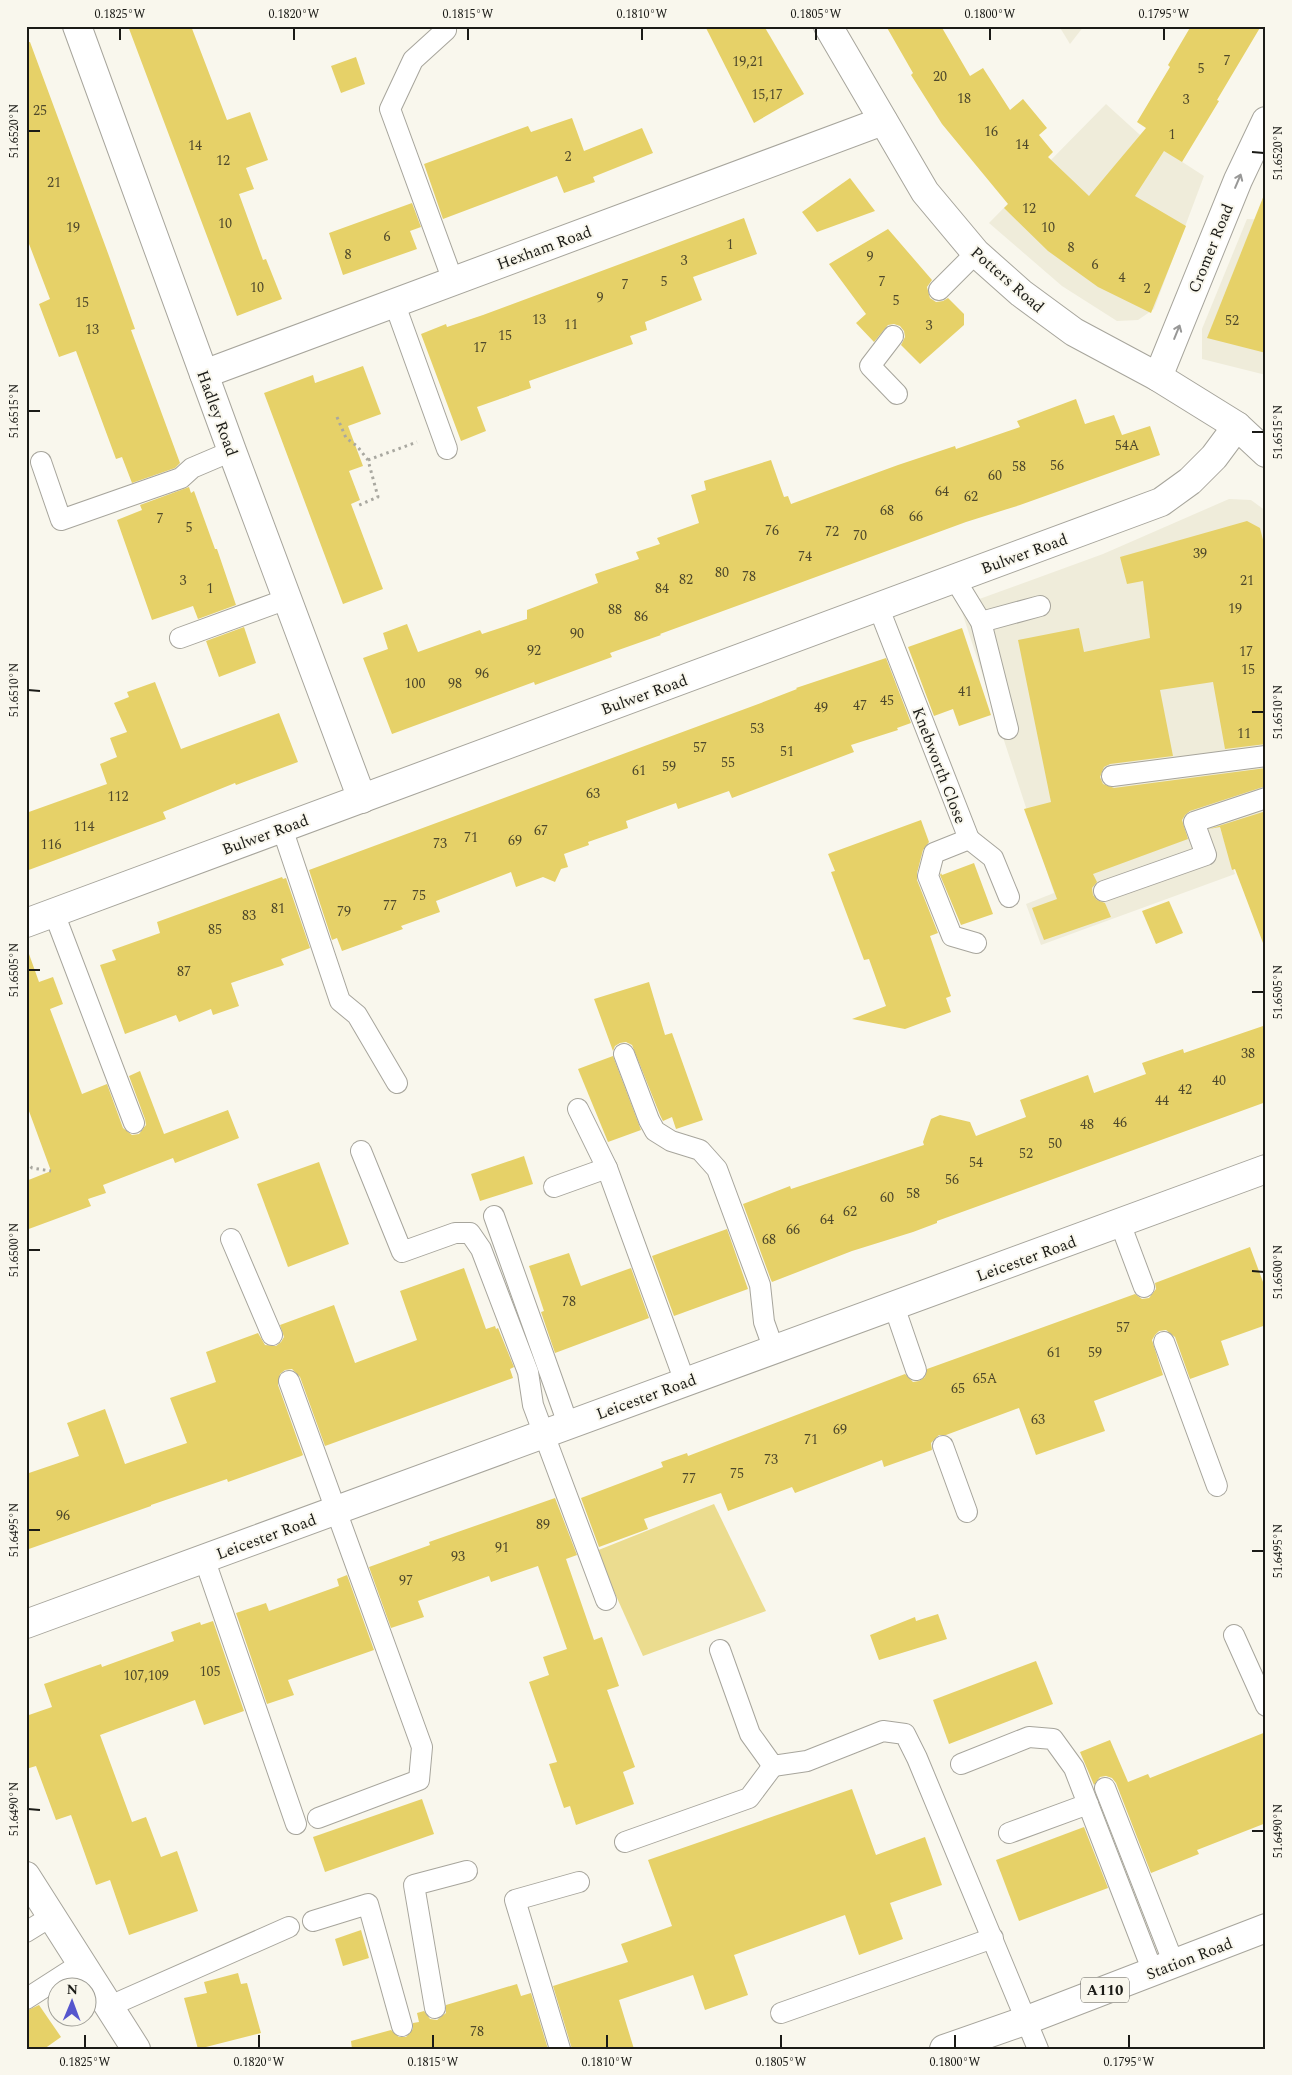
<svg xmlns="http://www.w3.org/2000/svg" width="1292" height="2075" font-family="Spectral,serif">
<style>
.built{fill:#efecda}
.green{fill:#ebdc8f}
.building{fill:#e6d168}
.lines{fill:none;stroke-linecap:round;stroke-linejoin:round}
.service-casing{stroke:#a7a59c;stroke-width:22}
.minor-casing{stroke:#a7a59c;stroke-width:30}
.tertiary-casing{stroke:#a7a59c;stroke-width:30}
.primary-casing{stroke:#a7a59c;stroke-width:30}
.path{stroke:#a9a8a0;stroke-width:3;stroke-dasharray:2.5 4;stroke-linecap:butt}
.service{stroke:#fff;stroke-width:20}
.minor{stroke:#fff;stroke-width:28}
.tertiary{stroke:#fff;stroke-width:28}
.primary{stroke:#fff;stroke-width:28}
.oneway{stroke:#989897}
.ticks{fill:none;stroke:#1b1b17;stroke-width:2}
.labels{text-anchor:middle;stroke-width:4;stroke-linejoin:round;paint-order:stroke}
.number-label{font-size:14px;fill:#4e482b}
.shield{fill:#f9f7ed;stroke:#5e5d57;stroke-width:1}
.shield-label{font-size:15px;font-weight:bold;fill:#1b1b17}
.street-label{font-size:16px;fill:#1b1b17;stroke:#f9f7ed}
.neatline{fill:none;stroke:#1b1b17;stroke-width:2}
.ticks-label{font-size:12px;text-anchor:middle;fill:#1b1b17}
</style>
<rect width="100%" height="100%" fill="#f9f7ed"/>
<!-- built -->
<g class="built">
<polygon points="1059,26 1084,26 1070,44"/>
<polygon points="1106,104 1139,134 1204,176 1154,309 1138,320 1117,321 1062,286 989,223"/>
<polygon points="1247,219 1266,220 1266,375 1202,359 1202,329"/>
<polygon points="1229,499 1251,500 1266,511 1266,813 1220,828 1235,874 1041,945 1026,904 1054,893 960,606 1103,554"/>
</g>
<!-- green -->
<polygon class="green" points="714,1504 766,1611 643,1656 596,1551"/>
<!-- building -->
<g class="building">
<polygon points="128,26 191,26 227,120 250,112 268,160 246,168 254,189 239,194 263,260 266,259 282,299 237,316"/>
<polygon points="705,26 764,26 804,94 754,123"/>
<polygon points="886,26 941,26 970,76 983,68 1010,110 1023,99 1047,128 1039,135 1053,152 1048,157 1089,196 1146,128 1137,122 1170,67 1168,65 1191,26 1261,26 1217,100 1219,101 1182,162 1164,151 1135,196 1186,226 1151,313 1098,287 1048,251 1004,208 1008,204 942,124 911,75 913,73"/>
<polygon points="26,42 30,42 109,256 135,329 131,330 180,463 175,468 132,483 122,457 116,459 76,351 59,357 39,304 50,299 26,236"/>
<polygon points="356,57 365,84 341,93 331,66"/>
<polygon points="572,118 584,151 642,128 653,153 593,177 595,182 564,193 557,176 443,219 424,164 528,126 531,132"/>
<polygon points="850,178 875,211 817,232 802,212"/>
<polygon points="1264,195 1266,196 1266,353 1207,338"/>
<polygon points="412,203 421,227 410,231 417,249 343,275 329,233"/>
<polygon points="744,218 757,254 693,277 702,300 645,322 647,330 630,336 633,344 529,381 531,388 477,407 486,431 461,441 421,334 446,324 447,327 483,315"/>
<polygon points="888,229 932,280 927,287 930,298 936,302 943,301 948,298 964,314 964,325 920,364 901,345 905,337 904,331 900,326 894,324 888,325 874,342 856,323 866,314 829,264"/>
<polygon points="363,366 381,414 348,426 363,466 349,471 360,500 351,504 383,589 343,604 264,393 313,375 315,383"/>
<polygon points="1076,399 1085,424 1114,415 1122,435 1150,426 1160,455 1020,505 966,522 660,634 661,635 610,653 612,657 535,685 534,682 392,734 363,658 388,649 383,633 407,624 418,652 480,630 482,634 527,619 527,610 598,583 595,574 639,559 636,552 660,544 657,538 699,523 691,495 706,490 704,481 771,460 784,497 788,496 791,504 898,465 955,446 956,449 1020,427 1017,421"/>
<polygon points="189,487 191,493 194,491 215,549 217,549 236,605 198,619 193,606 152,620 117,520 142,510 140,505"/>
<polygon points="1247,521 1260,528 1266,552 1266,744 1225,749 1213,682 1160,690 1173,756 1110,764 1104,767 1100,777 1103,784 1114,788 1266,768 1266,786 1190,811 1185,815 1182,820 1188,839 1093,874 1097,882 1092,888 1093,895 1097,900 1105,903 1111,917 1044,940 1032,908 1057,899 1024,809 1051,802 1018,640 1079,628 1084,652 1150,638 1143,581 1127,584 1120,557"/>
<polygon points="244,627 256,663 219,677 206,641"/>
<polygon points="962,628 991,715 959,726 953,709 934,716 908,647"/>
<polygon points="886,658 911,723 897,728 898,730 851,745 854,752 732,798 729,791 678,809 676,803 626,821 628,828 588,842 589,845 564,854 568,867 561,869 555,882 543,877 516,887 511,872 436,901 440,912 401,926 403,929 342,951 337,938 332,940 309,870 761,703 797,689 796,688"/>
<polygon points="155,682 181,749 279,713 298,762 236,785 235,783 163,812 166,819 26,871 26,813 107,784 100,764 117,757 110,738 127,732 114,703 129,697 127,692"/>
<polygon points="1266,811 1266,942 1263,943 1235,869 1232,870 1220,827 1209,829"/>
<polygon points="921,820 929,842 923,850 917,873 917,880 938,933 930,936 951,996 946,998 951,1012 905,1029 852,1019 886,1006 869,959 864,960 831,872 835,871 828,854"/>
<polygon points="974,863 993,914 961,925 940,875 941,873 942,875"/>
<polygon points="282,877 283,879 286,878 310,948 281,959 284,965 231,983 239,1006 213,1015 211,1009 179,1022 176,1015 125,1034 100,965 116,960 112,950 160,933 157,922"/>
<polygon points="1169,901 1183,933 1156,944 1142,911"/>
<polygon points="29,954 39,982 53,977 63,1004 50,1009 82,1094 107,1084 123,1128 132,1135 139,1134 146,1125 145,1119 129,1076 140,1071 164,1134 228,1110 239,1138 175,1163 173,1158 103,1185 106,1193 88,1199 91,1206 26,1230 26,1181 51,1171 26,1103 26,955"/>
<polygon points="649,982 665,1035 672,1033 703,1120 676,1129 672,1117 663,1121 660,1115 632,1045 626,1042 620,1043 615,1046 613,1051 594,999"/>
<polygon points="1266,1025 1266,1102 937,1221 937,1223 913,1232 852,1251 772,1282 771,1280 743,1204 790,1186 791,1189 924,1145 923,1142 931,1119 940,1115 970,1122 976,1136 1026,1117 1020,1100 1088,1075 1094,1093 1146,1074 1142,1063 1183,1049 1184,1053"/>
<polygon points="613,1056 641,1130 608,1142 578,1069"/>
<polygon points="524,1156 533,1184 480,1201 471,1174"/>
<polygon points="319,1162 349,1244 288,1267 257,1184"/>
<polygon points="727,1229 748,1289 674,1316 652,1256"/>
<polygon points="1250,1247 1266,1290 1266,1325 1221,1341 1229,1365 1190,1379 1175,1337 1166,1330 1159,1331 1155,1335 1152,1340 1163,1375 1094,1401 1105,1431 1036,1455 1019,1408 946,1435 939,1435 931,1443 932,1450 884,1467 882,1460 795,1493 792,1487 728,1511 721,1493 644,1519 648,1529 599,1547 581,1498 663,1467 661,1462 687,1453 688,1456 905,1374 913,1382 919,1381 925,1377 927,1369 1135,1294 1142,1299 1149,1298 1156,1289 1155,1283"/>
<polygon points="569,1253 581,1286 631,1268 649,1318 555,1353 541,1312 544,1311 529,1266"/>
<polygon points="464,1268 486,1329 495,1326 496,1329 498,1328 514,1367 510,1369 513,1378 325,1446 300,1377 292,1369 285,1370 280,1374 278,1385 303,1455 301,1456 228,1482 227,1479 151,1505 151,1506 26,1550 26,1474 79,1456 67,1423 105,1409 125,1464 187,1443 170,1398 216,1382 206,1352 258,1333 265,1345 276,1346 281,1342 284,1337 280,1325 334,1305 355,1363 417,1340 400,1291"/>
<polygon points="555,1498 577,1555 566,1559 594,1640 602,1637 619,1686 607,1690 635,1767 623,1772 634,1804 576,1825 570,1806 564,1808 549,1764 557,1762 529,1682 549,1675 543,1657 567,1649 538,1566 491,1582 489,1576 418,1601 424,1617 391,1628 369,1567 430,1545 429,1542"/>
<polygon points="347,1575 374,1650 288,1680 294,1695 267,1704 236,1613 266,1603 269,1611 339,1586 337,1579"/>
<polygon points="938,1614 947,1639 879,1660 870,1635 915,1617 916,1621"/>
<polygon points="213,1621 244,1711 204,1725 195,1700 100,1735 132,1822 146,1817 161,1857 177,1851 198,1911 129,1935 110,1880 96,1885 71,1815 56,1820 36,1766 26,1769 26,1716 52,1707 44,1684 101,1664 102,1667 174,1641 171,1632 200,1622 201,1625"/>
<polygon points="1036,1661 1053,1704 949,1744 933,1700"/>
<polygon points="1266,1732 1266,1823 1197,1850 1199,1854 1151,1873 1116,1783 1112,1778 1106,1776 1100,1777 1094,1785 1080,1752 1110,1740 1128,1782 1148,1774 1150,1778"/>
<polygon points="852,1789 876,1855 925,1837 942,1885 890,1903 903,1939 859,1955 845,1915 734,1955 748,1995 705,2010 693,1975 619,2000 634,2049 572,2049 553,1986 628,1962 621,1944 672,1926 648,1860"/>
<polygon points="422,1799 434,1834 325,1872 313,1837"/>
<polygon points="1084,1827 1108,1888 1019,1921 996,1860"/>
<polygon points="361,1930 369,1958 343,1966 335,1939"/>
<polygon points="238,1973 241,1984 247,1983 261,2033 198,2049 184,1998 207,1993 204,1982"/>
<polygon points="517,1984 521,1996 531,1993 548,2049 352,2049 351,2041 391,2030 399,2037 406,2037 413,2029 413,2023 419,2022 417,2013 424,2011 430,2019 437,2020 446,2013 446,2005"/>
<polygon points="39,2005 61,2037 44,2049 26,2049 26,2011"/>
</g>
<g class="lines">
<!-- service casing -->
<g class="service-casing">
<g id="service">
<polyline points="445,26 446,30 413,60 390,109 453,281"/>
<polyline points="939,290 976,253"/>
<polyline points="394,302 447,449"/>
<polyline points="893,336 870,366 897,394"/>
<polyline points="41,462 61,520 181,478 192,468 232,451"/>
<polyline points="957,577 959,586 981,622 1008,729"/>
<polyline points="878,606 969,839 934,853 928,876 952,936 976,943"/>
<polyline points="981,622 1040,606"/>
<polyline points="180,638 287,599"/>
<polyline points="1112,776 1266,756"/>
<polyline points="282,828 340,1001 357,1015 397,1083"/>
<polyline points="969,839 993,858 1009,897"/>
<polyline points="1104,891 1206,855 1194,822 1266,798"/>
<polyline points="54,913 134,1123"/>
<polyline points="624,1054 649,1120 655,1131 671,1141 700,1150 717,1169 760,1285 764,1322 774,1350"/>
<polyline points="578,1109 607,1168 685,1382"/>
<polyline points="361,1151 402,1252 455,1233 470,1233 481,1249 528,1372 533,1405 606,1600"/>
<polyline points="554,1187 607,1168"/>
<polyline points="494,1216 568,1424"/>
<polyline points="1120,1223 1144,1287"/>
<polyline points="231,1239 272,1335"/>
<polyline points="894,1306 916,1370"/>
<polyline points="1164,1342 1217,1486"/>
<polyline points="289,1381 422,1747 419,1780 318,1818"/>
<polyline points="943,1446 967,1512"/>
<polyline points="204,1558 296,1824"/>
<polyline points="1234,1635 1266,1706"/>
<polyline points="720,1650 750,1734 773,1766 807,1761 883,1731 905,1734 917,1758 1038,2049"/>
<polyline points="961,1764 1029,1737 1053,1739 1074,1768 1153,1972"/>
<polyline points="1105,1788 1174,1964"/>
<polyline points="1009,1833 1088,1804"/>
<polyline points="625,1842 749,1798 773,1766"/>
<polyline points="313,1921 368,1904 402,2026"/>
<polyline points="26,1932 52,1916"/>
<polyline points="26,1999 82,1963"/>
<polyline points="110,2006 289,1927"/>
<polyline points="435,2008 414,1885 467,1871"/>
<polyline points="781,2013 993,1938"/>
<polyline points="560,2049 515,1900 579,1882"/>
</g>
</g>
<!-- minor casing -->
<g class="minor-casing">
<g id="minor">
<polyline points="77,26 232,451 362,799"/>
<polyline points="204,374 883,121"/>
<polyline points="1158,377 1238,180 1266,121"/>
<polyline points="26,923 1161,502 1190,481 1214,457 1237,426"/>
<polyline points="26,1624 1266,1169"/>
<polyline points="26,1876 136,2049"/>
</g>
</g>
<!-- tertiary casing -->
<g class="tertiary-casing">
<polyline id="tertiary" points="828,26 925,192 976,253 1021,293 1074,332 1158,377 1237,426 1266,453"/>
</g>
<!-- primary casing -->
<g class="primary-casing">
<polyline id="primary" points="944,2049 1027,2020 1266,1928"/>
</g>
<!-- path -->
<g class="path">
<polyline points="337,417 346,438 357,446 368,460 378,497 357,506"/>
<polyline points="368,460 417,442"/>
<polyline points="26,1162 32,1168 51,1171"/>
</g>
<!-- service -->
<use href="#service" class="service"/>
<!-- minor -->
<use href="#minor" class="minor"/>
<!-- tertiary -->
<use href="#tertiary" class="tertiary"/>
<!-- primary -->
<use href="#primary" class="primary"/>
</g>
<!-- one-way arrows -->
<defs><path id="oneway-shaft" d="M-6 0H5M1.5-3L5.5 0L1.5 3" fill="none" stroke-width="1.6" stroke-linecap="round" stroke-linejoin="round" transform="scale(1.25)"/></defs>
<g class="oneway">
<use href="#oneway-shaft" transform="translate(1238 181) rotate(-67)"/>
<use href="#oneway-shaft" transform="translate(1177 332) rotate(-68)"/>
</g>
<!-- ticks -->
<path class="ticks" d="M120 40V28M294 40V28M468 40V28M642 40V28M816 40V28M990 40V28M1164 40V28M28 131H40M1252 152 1264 153M28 411H40M1252 432H1264M28 690 40 691M1252 712H1264M28 970H40M1252 992H1264M28 1250H40M1252 1271 1264 1272M28 1530H40M1252 1551H1264M28 1809 40 1810M1252 1831H1264M85 2048V2035M259 2048V2035M433 2048V2035M607 2048V2035M781 2048V2035M955 2048V2035M1129 2048V2035"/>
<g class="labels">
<!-- number labels -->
<g class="number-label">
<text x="1227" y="65">7</text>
<text x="748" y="66">19,21</text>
<text x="1201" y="73">5</text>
<text x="940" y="81">20</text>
<text x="767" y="99">15,17</text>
<text x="964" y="103">18</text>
<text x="1186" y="104">3</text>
<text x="40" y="115">25</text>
<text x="991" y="136">16</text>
<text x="1172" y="139">1</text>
<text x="1022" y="149">14</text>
<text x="195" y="150">14</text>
<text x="568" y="161">2</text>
<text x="223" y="165">12</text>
<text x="54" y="187">21</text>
<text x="1029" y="213">12</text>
<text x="225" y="228">10</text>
<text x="73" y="232">19</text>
<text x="1048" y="232">10</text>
<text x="387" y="241">6</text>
<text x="730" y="249">1</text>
<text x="1071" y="252">8</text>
<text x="348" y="259">8</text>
<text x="870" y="261">9</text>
<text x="684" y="265">3</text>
<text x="1095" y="269">6</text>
<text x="1122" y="282">4</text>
<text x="664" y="286">5</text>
<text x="882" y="286">7</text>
<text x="625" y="289">7</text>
<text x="257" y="292">10</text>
<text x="1147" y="293">2</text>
<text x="600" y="302">9</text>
<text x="896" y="305">5</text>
<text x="82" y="307">15</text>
<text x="539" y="324">13</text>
<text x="1232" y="325">52</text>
<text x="571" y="329">11</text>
<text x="929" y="330">3</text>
<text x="92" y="334">13</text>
<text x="505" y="340">15</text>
<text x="480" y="352">17</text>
<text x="1127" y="450">54A</text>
<text x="1057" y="470">56</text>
<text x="1019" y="471">58</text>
<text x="995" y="480">60</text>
<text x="942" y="496">64</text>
<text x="971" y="501">62</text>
<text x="887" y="515">68</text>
<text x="916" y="521">66</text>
<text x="160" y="523">7</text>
<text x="189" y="532">5</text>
<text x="772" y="535">76</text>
<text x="832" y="536">72</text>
<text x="860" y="540">70</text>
<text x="1200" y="558">39</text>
<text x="805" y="561">74</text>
<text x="722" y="577">80</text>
<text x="749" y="581">78</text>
<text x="686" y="584">82</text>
<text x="183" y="585">3</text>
<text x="1247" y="585">21</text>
<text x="210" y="593">1</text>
<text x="662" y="593">84</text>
<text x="1235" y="613">19</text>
<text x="615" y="614">88</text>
<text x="641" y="621">86</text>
<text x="577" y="638">90</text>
<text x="534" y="655">92</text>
<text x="1246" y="656">17</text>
<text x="1248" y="674">15</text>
<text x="482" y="678">96</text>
<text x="415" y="688">100</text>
<text x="455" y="688">98</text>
<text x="965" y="696">41</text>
<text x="887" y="705">45</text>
<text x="860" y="710">47</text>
<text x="821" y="712">49</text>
<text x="757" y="733">53</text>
<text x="1244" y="738">11</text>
<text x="700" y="752">57</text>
<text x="787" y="756">51</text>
<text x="728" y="767">55</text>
<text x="669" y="771">59</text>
<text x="639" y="775">61</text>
<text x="593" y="798">63</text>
<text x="118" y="801">112</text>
<text x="84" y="831">114</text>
<text x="541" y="835">67</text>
<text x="471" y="842">71</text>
<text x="515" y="845">69</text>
<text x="440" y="848">73</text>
<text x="51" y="849">116</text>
<text x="419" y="900">75</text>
<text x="390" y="910">77</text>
<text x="278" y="913">81</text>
<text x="344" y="916">79</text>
<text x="249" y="920">83</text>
<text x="215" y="934">85</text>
<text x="184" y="976">87</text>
<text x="1248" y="1058">38</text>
<text x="1219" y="1085">40</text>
<text x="1185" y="1094">42</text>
<text x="1162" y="1105">44</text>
<text x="1120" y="1127">46</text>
<text x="1087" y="1129">48</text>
<text x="1055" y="1148">50</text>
<text x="1026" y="1158">52</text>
<text x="976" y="1167">54</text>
<text x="952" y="1184">56</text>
<text x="913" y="1198">58</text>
<text x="887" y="1202">60</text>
<text x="850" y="1216">62</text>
<text x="827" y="1224">64</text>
<text x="793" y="1234">66</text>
<text x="769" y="1244">68</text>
<text x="569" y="1306">78</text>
<text x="1123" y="1332">57</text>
<text x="1054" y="1357">61</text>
<text x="1095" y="1357">59</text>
<text x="985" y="1383">65A</text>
<text x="958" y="1393">65</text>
<text x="1038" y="1424">63</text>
<text x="840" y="1434">69</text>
<text x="811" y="1444">71</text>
<text x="771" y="1464">73</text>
<text x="737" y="1478">75</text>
<text x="689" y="1483">77</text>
<text x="63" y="1520">96</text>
<text x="543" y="1529">89</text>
<text x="502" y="1552">91</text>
<text x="458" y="1561">93</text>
<text x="406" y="1585">97</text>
<text x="210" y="1676">105</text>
<text x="146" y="1680">107,109</text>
<text x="477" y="2036">78</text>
</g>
<!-- shield labels -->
<rect class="shield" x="1081" y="1977.5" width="48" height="25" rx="4"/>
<g class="shield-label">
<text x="1105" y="1995">A110</text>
</g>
<!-- street labels -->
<g class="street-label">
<text transform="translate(544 247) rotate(-20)" y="6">Hexham Road</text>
<text transform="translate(1210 248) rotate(-68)" y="6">Cromer Road</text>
<text transform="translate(1008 279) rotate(41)" y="6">Potters Road</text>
<text transform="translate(218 413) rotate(70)" y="6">Hadley Road</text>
<text transform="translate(1024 553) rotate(-20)" y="6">Bulwer Road</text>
<text transform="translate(644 694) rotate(-20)" y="6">Bulwer Road</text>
<text transform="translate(940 765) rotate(69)" y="6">Knebworth Close</text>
<text transform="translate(265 834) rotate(-20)" y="6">Bulwer Road</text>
<text transform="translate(1026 1258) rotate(-20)" y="6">Leicester Road</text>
<text transform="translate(646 1396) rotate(-20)" y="6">Leicester Road</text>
<text transform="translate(266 1536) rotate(-20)" y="6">Leicester Road</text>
<text transform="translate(1189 1958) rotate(-21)" y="6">Station Road</text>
</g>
</g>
<!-- border -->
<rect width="1292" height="2075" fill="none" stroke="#f9f7ed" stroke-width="55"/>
<!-- north arrow -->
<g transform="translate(72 2002) rotate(1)"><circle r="24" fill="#f9f7ed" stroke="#a09f97"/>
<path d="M0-4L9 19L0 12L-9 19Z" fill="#5656cd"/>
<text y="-8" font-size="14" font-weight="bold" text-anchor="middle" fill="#1b1b17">N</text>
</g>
<rect x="28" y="28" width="1236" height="2020" class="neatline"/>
<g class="ticks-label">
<text x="120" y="18">0.1825°W</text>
<text x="294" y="18">0.1820°W</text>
<text x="468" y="18">0.1815°W</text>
<text x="642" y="18">0.1810°W</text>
<text x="816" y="18">0.1805°W</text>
<text x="990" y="18">0.1800°W</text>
<text x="1164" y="18">0.1795°W</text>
<text transform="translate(14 131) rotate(-90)" y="4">51.6520°N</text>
<text transform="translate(1278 153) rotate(-90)" y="4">51.6520°N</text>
<text transform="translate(14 411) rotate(-90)" y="4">51.6515°N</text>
<text transform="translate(1278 432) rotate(-90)" y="4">51.6515°N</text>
<text transform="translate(14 690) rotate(-90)" y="4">51.6510°N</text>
<text transform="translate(1278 712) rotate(-90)" y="4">51.6510°N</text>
<text transform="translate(14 970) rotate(-90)" y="4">51.6505°N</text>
<text transform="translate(1278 992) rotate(-90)" y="4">51.6505°N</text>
<text transform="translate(14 1250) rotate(-90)" y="4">51.6500°N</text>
<text transform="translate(1278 1272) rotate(-90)" y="4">51.6500°N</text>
<text transform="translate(14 1530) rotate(-90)" y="4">51.6495°N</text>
<text transform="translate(1278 1551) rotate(-90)" y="4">51.6495°N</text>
<text transform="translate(14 1809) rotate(-90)" y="4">51.6490°N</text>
<text transform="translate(1278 1831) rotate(-90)" y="4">51.6490°N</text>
<text x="85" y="2066">0.1825°W</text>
<text x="259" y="2066">0.1820°W</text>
<text x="433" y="2066">0.1815°W</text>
<text x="607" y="2066">0.1810°W</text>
<text x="781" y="2066">0.1805°W</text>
<text x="955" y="2066">0.1800°W</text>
<text x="1129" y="2066">0.1795°W</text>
</g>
</svg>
